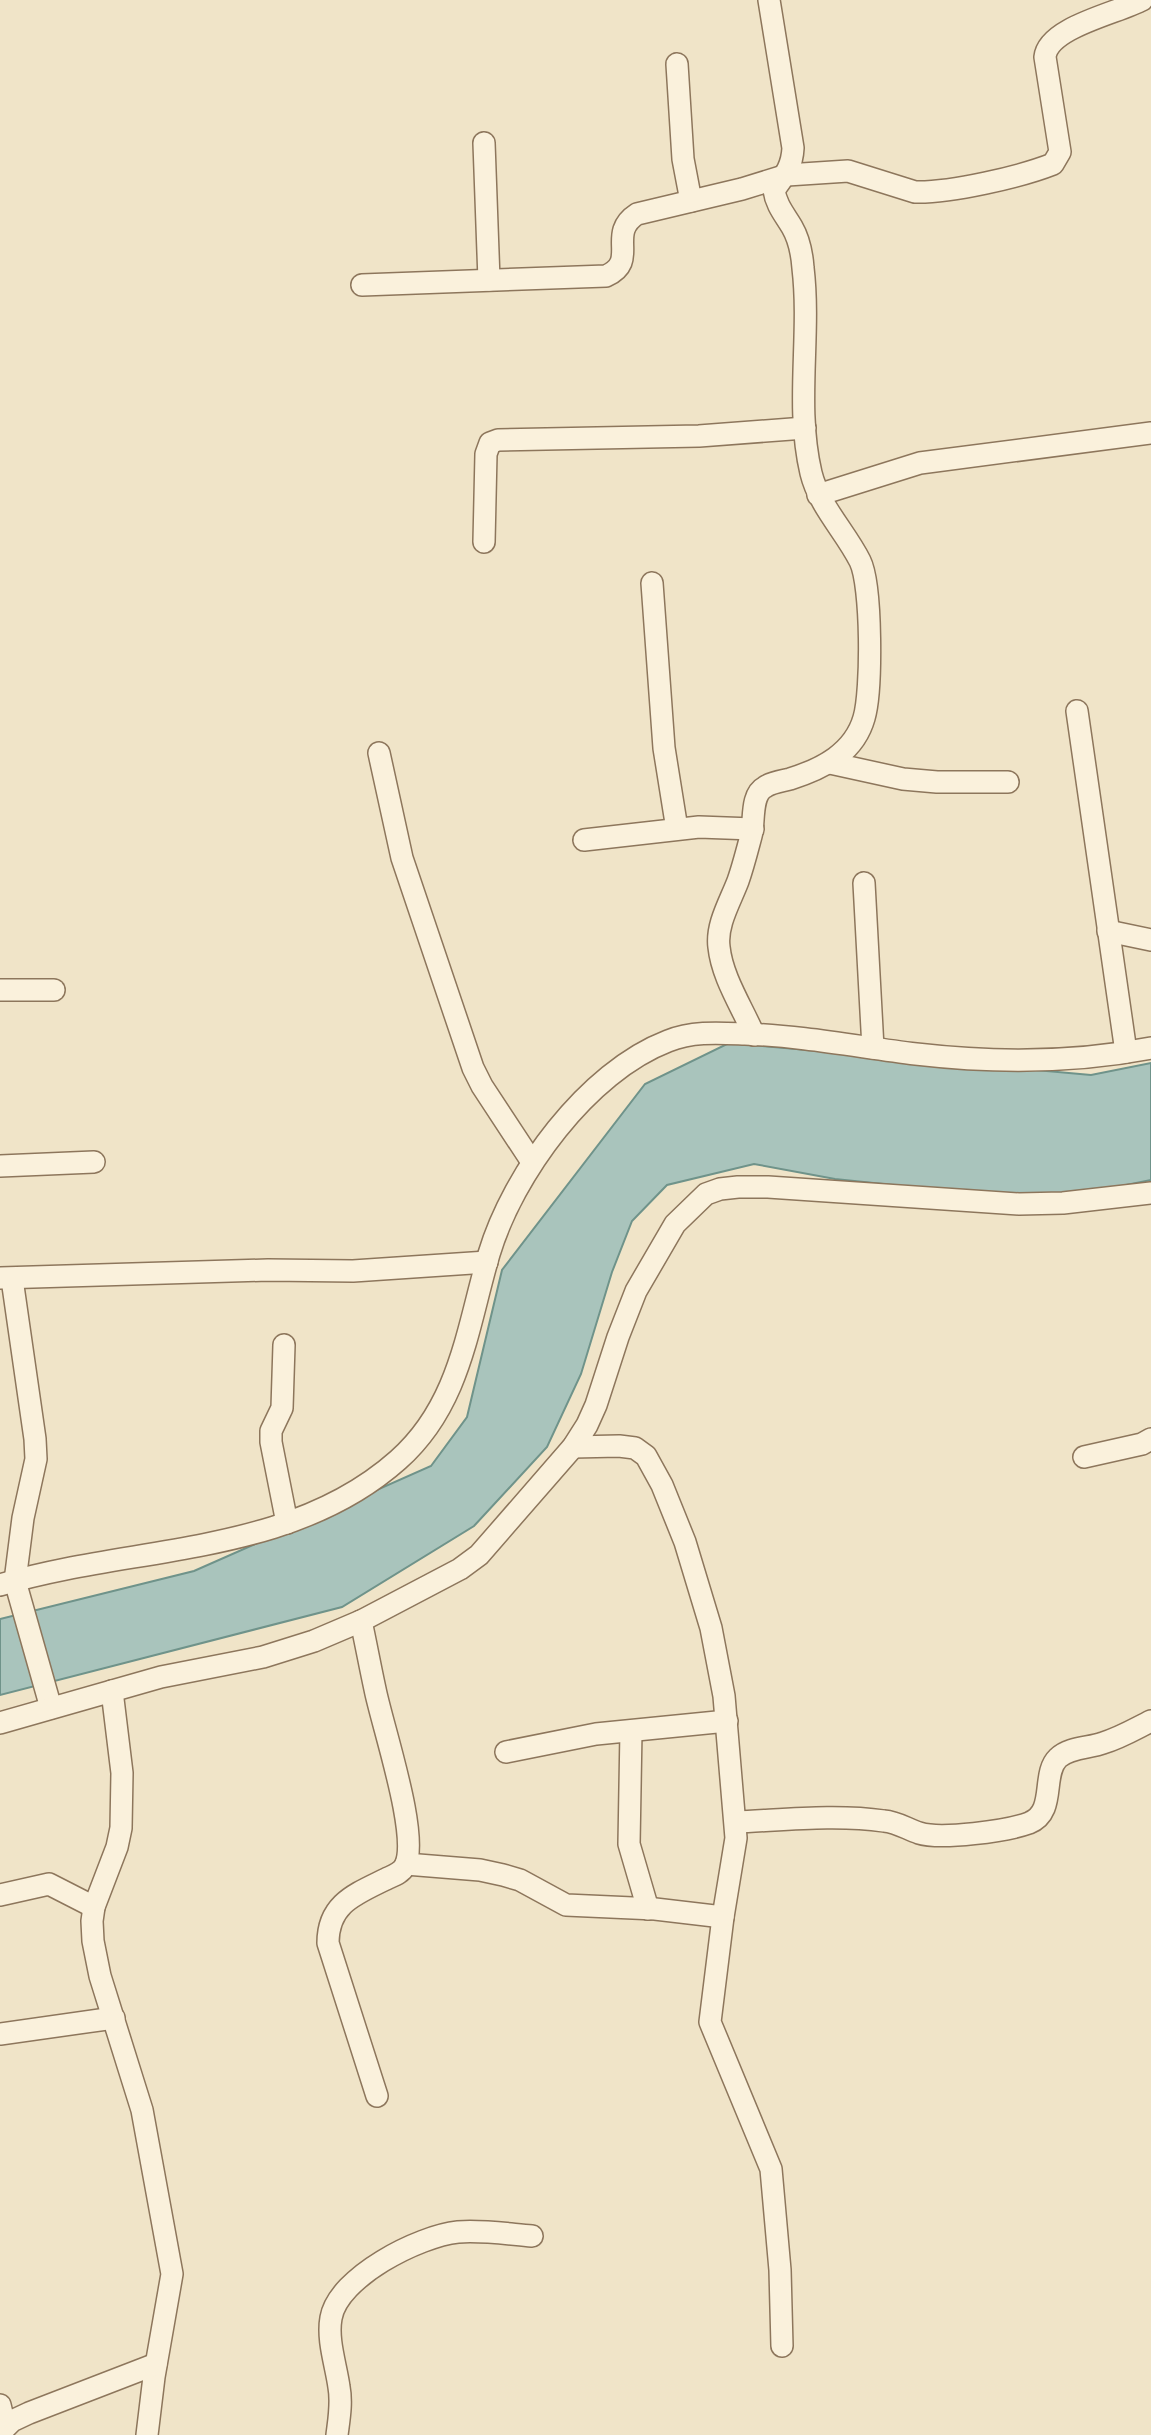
<svg xmlns="http://www.w3.org/2000/svg" width="1151" height="2435" font-family="Georgia,serif">
<style>
.water{fill:#a9c4bc;stroke:#6f938a;stroke-width:2}
.lines{fill:none;stroke-linecap:round;stroke-linejoin:round}
.street-casing{stroke:#8d765c;stroke-width:24}
.street{stroke:#faf1dc;stroke-width:21}
</style>
<rect width="100%" height="100%" fill="#f0e4c8"/>
<!-- water -->
<polygon class="water" points="729,1043 1091,1075 1151,1063 1151,1180 1047,1201 835,1179 754,1164 667,1185 632,1221 612,1272 581,1374 547,1447 474,1526 342,1607 0,1695 0,1619 194,1571 431,1466 467,1417 502,1270 645,1084"/>
<g class="lines">
<!-- street casing -->
<g class="street-casing">
<g id="street">
<polyline points="677,64 683,159 691,201"/>
<polyline points="484,143 489,280"/>
<path d="M362 285 606 276C640 261 606 234 637 214L742 189 787 175 848 171 915 192C950 193 1020 177 1053 164L1060 152 1045 57C1048 27 1118 13 1142 0"/>
<polyline points="818,495 920,463 1151,433"/>
<polyline points="484,542 486,454 490,443 498,440 699,436 805,428"/>
<polyline points="652,583 664,748 677,829"/>
<polyline points="1077,711 1126,1052"/>
<polyline points="379,753 402,858 473,1068 482,1086 532,1162"/>
<polyline points="830,763 903,779 937,782 1008,782"/>
<polyline points="584,840 699,827 753,829"/>
<polyline points="864,883 873,1048"/>
<polyline points="1108,931 1151,940"/>
<polyline points="0,990 54,990"/>
<path d="M754 1035C742 1007 722 977 719 947 716 925 730 902 738 881 743 867 747 851 751 836 755 822 750 795 765 787 772 782 783 781 790 779 822 769 854 753 864 718 872 691 872 585 860 561 845 531 819 506 811 473 795 405 811 336 803 268 802 254 799 239 792 227 785 215 776 205 774 190 785 175 792 167 793 148L769 0"/>
<polyline points="0,1166 94,1162"/>
<polyline points="0,1278 268,1270 353,1271 487,1262"/>
<polyline points="12,1279 35,1439 36,1459 23,1518 15,1581 51,1708"/>
<polyline points="284,1345 282,1408 271,1431 271,1442 287,1523"/>
<polyline points="573,1447 619,1446 635,1448 646,1456 662,1485 685,1542 711,1628 724,1696 736,1838 723,1917 710,2022 771,2169 780,2270 782,2346"/>
<polyline points="1084,1457 1142,1444 1151,1439"/>
<path d="M0 1585C132 1545 289 1557 398 1460 460 1405 467 1329 489 1254 513 1174 587 1072 668 1041 693 1031 719 1033 745 1034 803 1036 859 1047 916 1054 994 1063 1074 1063 1151 1048"/>
<path d="M361 1621C366 1644 370 1666 375 1689 382 1725 420 1836 405 1866 401 1873 395 1875 388 1878 356 1894 328 1903 328 1943L377 2096"/>
<polyline points="112,1691 122,1773 121,1828 117,1847 94,1907 92,1921 93,1941 100,1976 142,2110 172,2274 154,2377 147,2435"/>
<polyline points="0,1723 161,1677 263,1657 314,1641 361,1621 460,1569 479,1555 573,1447 587,1425 596,1405 618,1337 636,1291 675,1224 706,1194 720,1189 738,1187 768,1187 1019,1204 1063,1203 1151,1193"/>
<polyline points="631,1731 629,1844 648,1909"/>
<polyline points="506,1752 596,1734 727,1721"/>
<path d="M736 1822C784 1820 836 1814 884 1821 897 1822 907 1829 919 1833 941 1840 1007 1831 1029 1823 1057 1812 1041 1774 1058 1758 1069 1747 1090 1748 1103 1743 1120 1738 1135 1729 1151 1721"/>
<polyline points="406,1864 480,1870 503,1875 520,1880 566,1905 655,1909 723,1917"/>
<polyline points="0,1895 49,1884 94,1907"/>
<polyline points="0,2034 114,2018"/>
<polyline points="0,2405 5,2426 0,2425"/>
<polyline points="0,2433 12,2421 29,2413 156,2364"/>
<path d="M337 2435C339 2419 342 2403 339 2387 336 2365 327 2340 331 2318 338 2277 419 2236 458 2232 482 2230 508 2234 532 2236"/>
</g>
</g>
<!-- street -->
<use href="#street" class="street"/>
</g>
</svg>
